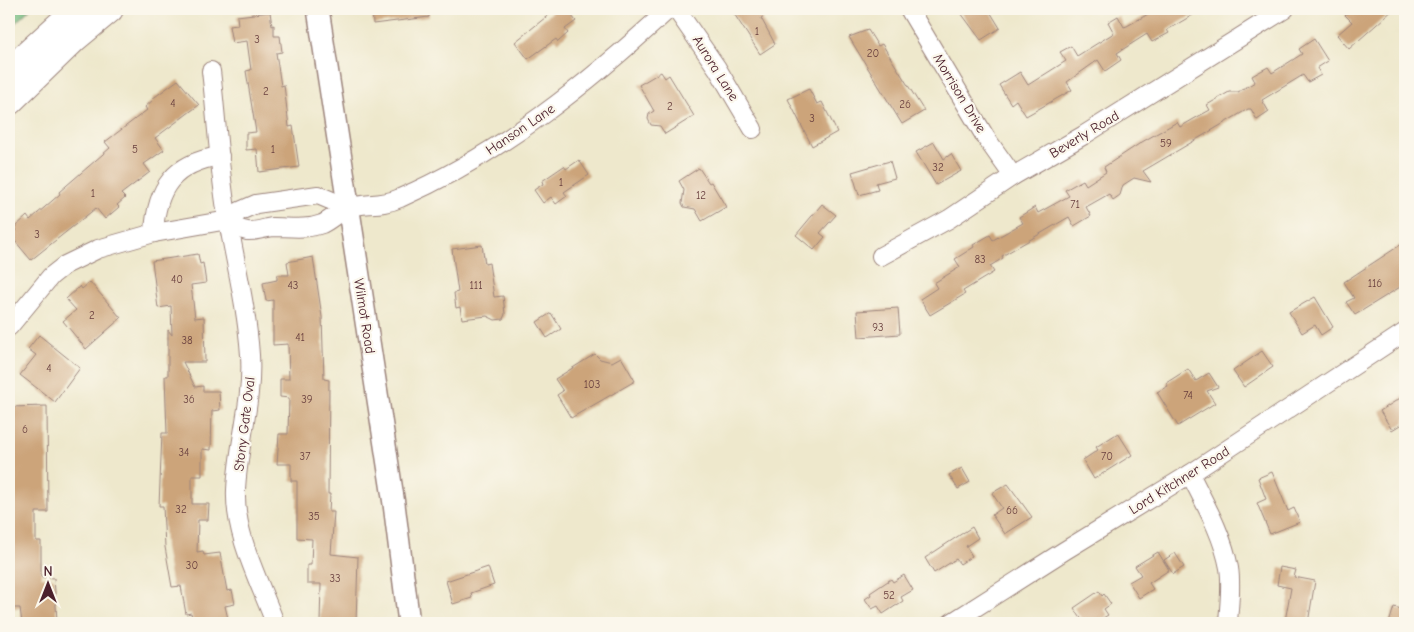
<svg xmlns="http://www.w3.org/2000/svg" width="1414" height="632" font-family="'Comic Neue',sans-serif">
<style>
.forest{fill:#74bb80;stroke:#5f6d56}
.building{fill:#cca47a}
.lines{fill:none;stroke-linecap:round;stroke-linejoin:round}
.minor-casing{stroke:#9c847c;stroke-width:20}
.tertiary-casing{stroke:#9c847c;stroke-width:24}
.motorway-casing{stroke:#9c847c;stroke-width:30}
.minor{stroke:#fff;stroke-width:18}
.tertiary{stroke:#fff;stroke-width:21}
.motorway{stroke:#fff;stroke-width:28}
.labels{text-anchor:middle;stroke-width:4.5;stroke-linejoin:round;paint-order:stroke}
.number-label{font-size:11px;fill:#6a403f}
.street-label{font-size:14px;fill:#4a1f2b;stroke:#fbf7ec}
</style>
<rect width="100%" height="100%" fill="#fbf7ec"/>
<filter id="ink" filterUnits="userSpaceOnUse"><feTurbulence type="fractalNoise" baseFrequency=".02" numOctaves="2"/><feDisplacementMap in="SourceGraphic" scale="10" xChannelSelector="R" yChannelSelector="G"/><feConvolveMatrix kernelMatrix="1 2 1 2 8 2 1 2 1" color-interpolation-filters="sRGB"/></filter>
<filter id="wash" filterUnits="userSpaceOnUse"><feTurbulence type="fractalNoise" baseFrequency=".0096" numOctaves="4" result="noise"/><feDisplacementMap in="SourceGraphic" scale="20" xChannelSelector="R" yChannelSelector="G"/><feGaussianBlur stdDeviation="1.12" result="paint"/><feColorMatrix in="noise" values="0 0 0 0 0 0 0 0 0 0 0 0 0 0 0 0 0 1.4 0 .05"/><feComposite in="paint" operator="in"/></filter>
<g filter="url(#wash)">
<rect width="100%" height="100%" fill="#eee8cc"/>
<!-- forest -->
<polygon class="forest" points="9,9 30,9 9,29"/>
<g id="blocks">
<!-- building -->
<g class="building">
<polygon points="372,9 429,9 429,17 373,24"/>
<polygon points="556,9 566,9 576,21 565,29 568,33 558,42 556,39 528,59 515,42"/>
<polygon points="731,9 775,9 761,18 775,44 760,54"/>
<polygon points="958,9 992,9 989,10 1000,28 981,40"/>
<polygon points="1157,9 1203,9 1167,30 1169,33 1152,42 1147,34 1117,53 1121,60 1105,71 1098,60 1067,82 1072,90 1026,116 1016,100 1011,104 999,85 1020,72 1028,85 1066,61 1060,52 1071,46 1077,56 1114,33 1108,22 1118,16 1124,27 1127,26"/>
<polygon points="1352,9 1394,9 1349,49 1337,35 1352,22 1345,15"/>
<polygon points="270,12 272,26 274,25 274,36 280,36 282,52 276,53 281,86 284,85 289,127 293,126 299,167 259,172 257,149 246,150 246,133 256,132 246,71 251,70 247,41 232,43 229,26 238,25 237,16"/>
<polygon points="868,30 878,46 882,44 924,111 902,124 849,37"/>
<polygon points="1314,39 1328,61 1317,68 1321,75 1308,82 1303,75 1262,100 1269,112 1257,120 1251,109 1248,109 1143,171 1151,182 1134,178 1123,185 1120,195 1113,200 1109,194 1086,207 1091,216 1074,226 1069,217 1002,256 1003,258 990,266 994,272 963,291 965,294 930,315 920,299 937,288 934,283 960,267 955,259 974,247 973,245 990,235 993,240 1023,223 1019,217 1035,207 1038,213 1069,196 1065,190 1083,180 1086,185 1106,172 1104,167 1142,142 1177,122 1180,127 1199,116 1210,110 1207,105 1229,92 1238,92 1255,82 1252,76 1268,67 1272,73 1302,54 1299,49"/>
<polygon points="661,72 665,78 669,75 694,116 665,134 660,126 651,125 648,119 649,114 654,111 639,85"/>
<polygon points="178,80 199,105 155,138 164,150 144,164 150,172 121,194 125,198 117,205 119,207 105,219 96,208 31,260 10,235 16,230 14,228 27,216 30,220 60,194 59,192 110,148 105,142 147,110 145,107 153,100 152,99"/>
<polygon points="809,89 817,104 822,102 837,132 812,146 788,99"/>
<polygon points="934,142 944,159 951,154 961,171 936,185 916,152"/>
<polygon points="579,160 589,175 564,192 567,196 556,204 551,197 543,203 534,190 543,184 542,181 564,166 566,169"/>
<polygon points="890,161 895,178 876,183 878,190 859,195 852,172"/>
<polygon points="699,168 709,183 711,182 726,207 702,221 695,209 684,207 682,203 684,190 679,181"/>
<polygon points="822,204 836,215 820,233 825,237 814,250 796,235"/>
<polygon points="1405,242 1405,284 1355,315 1346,302 1354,298 1344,282"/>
<polygon points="482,245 485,264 489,263 494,297 503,296 505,314 503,319 495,320 487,316 462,319 460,307 456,308 454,293 458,292 452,249"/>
<polygon points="198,254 200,264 203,263 206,283 191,285 195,318 204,317 205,362 183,362 195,387 203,386 203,391 219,391 220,410 212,411 211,450 202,449 202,476 192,476 192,504 209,504 208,520 198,520 197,552 203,551 204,555 220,553 227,591 232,590 235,604 225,606 229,623 193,623 191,613 186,614 181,586 172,587 165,547 163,506 159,506 162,433 167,433 165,376 168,376 168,330 172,335 171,306 158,308 152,261"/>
<polygon points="313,257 322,317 324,379 329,380 328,494 330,494 329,512 334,512 331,554 358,557 356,623 320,623 321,584 307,584 307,565 311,565 312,539 297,538 297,481 291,481 291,464 277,464 279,434 288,434 289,398 280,397 280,379 289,379 288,344 273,345 273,300 266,301 263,283 277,280 277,275 289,275 287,262"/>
<polygon points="90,282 121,318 86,349 63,321 76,310 66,299 80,286 82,289"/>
<polygon points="1315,297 1333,327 1321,335 1315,325 1302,333 1289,312"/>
<polygon points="898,308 900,334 859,337 857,311"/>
<polygon points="551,313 561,329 547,338 537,322"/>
<polygon points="39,335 80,368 55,402 20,375 36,355 28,349"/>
<polygon points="1262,351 1273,367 1244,387 1233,371"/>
<polygon points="595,354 600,359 612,362 621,357 635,381 571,418 557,395 563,391 555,379"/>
<polygon points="1188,369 1196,381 1209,373 1218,387 1207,391 1215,403 1178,426 1157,392 1168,386 1166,383"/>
<polygon points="1405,395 1405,422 1392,430 1380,411"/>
<polygon points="47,406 48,512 36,512 36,541 41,541 41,577 54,578 57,620 55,620 55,623 22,623 20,608 9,608 9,471 12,471 9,407"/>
<polygon points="1118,433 1132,455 1094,479 1083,460 1098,450 1096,447"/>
<polygon points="962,468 970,482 958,489 949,475"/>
<polygon points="1272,472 1288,511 1294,508 1300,522 1270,534 1257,503 1266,499 1258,478"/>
<polygon points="1008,484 1032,517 1005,534 992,515 1002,508 992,493"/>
<polygon points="972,527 978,538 966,546 972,556 960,564 956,559 934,573 925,558"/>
<polygon points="1158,552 1169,570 1149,583 1153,589 1139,598 1129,582 1141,575 1135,566"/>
<polygon points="1175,553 1184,567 1173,574 1164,560"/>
<polygon points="488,567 494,585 471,593 472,598 453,604 446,581"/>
<polygon points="1280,567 1296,570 1294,577 1315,581 1308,623 1285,621 1291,588 1277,585"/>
<polygon points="904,575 913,590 901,597 903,601 883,614 878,606 872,609 865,599 871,595 870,593 891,579 893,582"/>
<polygon points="1099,591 1102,596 1104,594 1111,604 1104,609 1108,615 1095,623 1084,623 1074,608"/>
<polygon points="1394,607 1405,610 1405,623 1389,623"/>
</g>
</g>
</g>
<g filter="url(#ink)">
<use href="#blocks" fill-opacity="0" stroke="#9c847c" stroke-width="1"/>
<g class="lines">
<!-- minor casing -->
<g class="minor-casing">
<g id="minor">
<polyline points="676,9 717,68 753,129"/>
<polyline points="909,9 986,138 1013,176"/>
<path d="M211 71C217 120 219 172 228 221 236 265 247 310 250 355 253 401 238 444 236 490 234 535 260 582 275 623"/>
<path d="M228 220C233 225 239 230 247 231 255 232 265 228 273 227 289 227 306 230 322 224 331 220 339 211 348 208 363 202 381 207 400 198 501 154 589 83 669 9"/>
<path d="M154 233C156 188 174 163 220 156"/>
<polyline points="881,256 949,219 1013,176 1084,135 1285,9"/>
<polyline points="9,327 51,276 65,265 98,249 154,233 228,220 240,211 256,204 318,195 349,208"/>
<path d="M1190 474C1205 504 1223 535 1229 568 1232 586 1229 605 1228 623"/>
<polyline points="951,623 1064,551 1190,474 1405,332"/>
</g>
</g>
<!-- tertiary casing -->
<g class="tertiary-casing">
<polyline id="tertiary" points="318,9 394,504 409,623"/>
</g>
<!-- motorway casing -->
<g class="motorway-casing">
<g id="motorway">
<polyline points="9,72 78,9"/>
<polyline points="9,101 74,38 109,9"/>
</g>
</g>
<!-- minor -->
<use href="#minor" class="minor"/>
<!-- tertiary -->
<use href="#tertiary" class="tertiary"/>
<!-- motorway -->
<use href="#motorway" class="motorway"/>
</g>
</g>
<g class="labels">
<!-- number labels -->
<g class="number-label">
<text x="757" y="35">1</text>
<text x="257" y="43">3</text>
<text x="873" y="57">20</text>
<text x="266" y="95">2</text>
<text x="173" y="107">4</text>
<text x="905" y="108">26</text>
<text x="670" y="110">2</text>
<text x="812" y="122">3</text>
<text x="1166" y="147">59</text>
<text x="135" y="153">5</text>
<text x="273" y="153">1</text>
<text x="938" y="171">32</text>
<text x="561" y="186">1</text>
<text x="93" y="197">1</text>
<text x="701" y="199">12</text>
<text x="1075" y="208">71</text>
<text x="37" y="238">3</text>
<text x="980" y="263">83</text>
<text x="177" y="283">40</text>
<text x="1375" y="287">116</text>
<text x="293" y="289">43</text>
<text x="476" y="289">111</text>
<text x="92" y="319">2</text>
<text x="878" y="331">93</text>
<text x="300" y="341">41</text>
<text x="187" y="344">38</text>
<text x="49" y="372">4</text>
<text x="592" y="388">103</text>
<text x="1188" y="399">74</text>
<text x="189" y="403">36</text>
<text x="307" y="403">39</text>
<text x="25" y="433">6</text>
<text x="184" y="456">34</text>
<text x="305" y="460">37</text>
<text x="1107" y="460">70</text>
<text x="181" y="513">32</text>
<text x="1012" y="514">66</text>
<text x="314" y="520">35</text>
<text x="192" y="569">30</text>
<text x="335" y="582">33</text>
<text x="889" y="599">52</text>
</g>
<!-- street labels -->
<g class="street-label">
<text transform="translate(716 68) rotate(58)" y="5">Aurora Lane</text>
<text transform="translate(960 93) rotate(59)" y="5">Morrison Drive</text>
<text transform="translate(520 129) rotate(-34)" y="5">Hanson Lane</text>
<text transform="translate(1084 134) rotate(-31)" y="5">Beverly Road</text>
<text transform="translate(365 316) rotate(81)" y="5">Wilmot Road</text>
<text transform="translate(244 424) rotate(-83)" y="5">Stony Gate Oval</text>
<text transform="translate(1179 480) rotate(-32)" y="5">Lord Kitchner Road</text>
</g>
</g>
<!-- margin -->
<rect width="1414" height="632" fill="none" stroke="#fbf7ec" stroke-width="30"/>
<!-- north arrow -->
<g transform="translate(48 584)" stroke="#fbf7ec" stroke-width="4" paint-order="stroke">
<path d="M0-4L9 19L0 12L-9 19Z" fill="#4a1f2b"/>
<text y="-8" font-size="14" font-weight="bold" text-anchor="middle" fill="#4a1f2b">N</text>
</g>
</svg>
